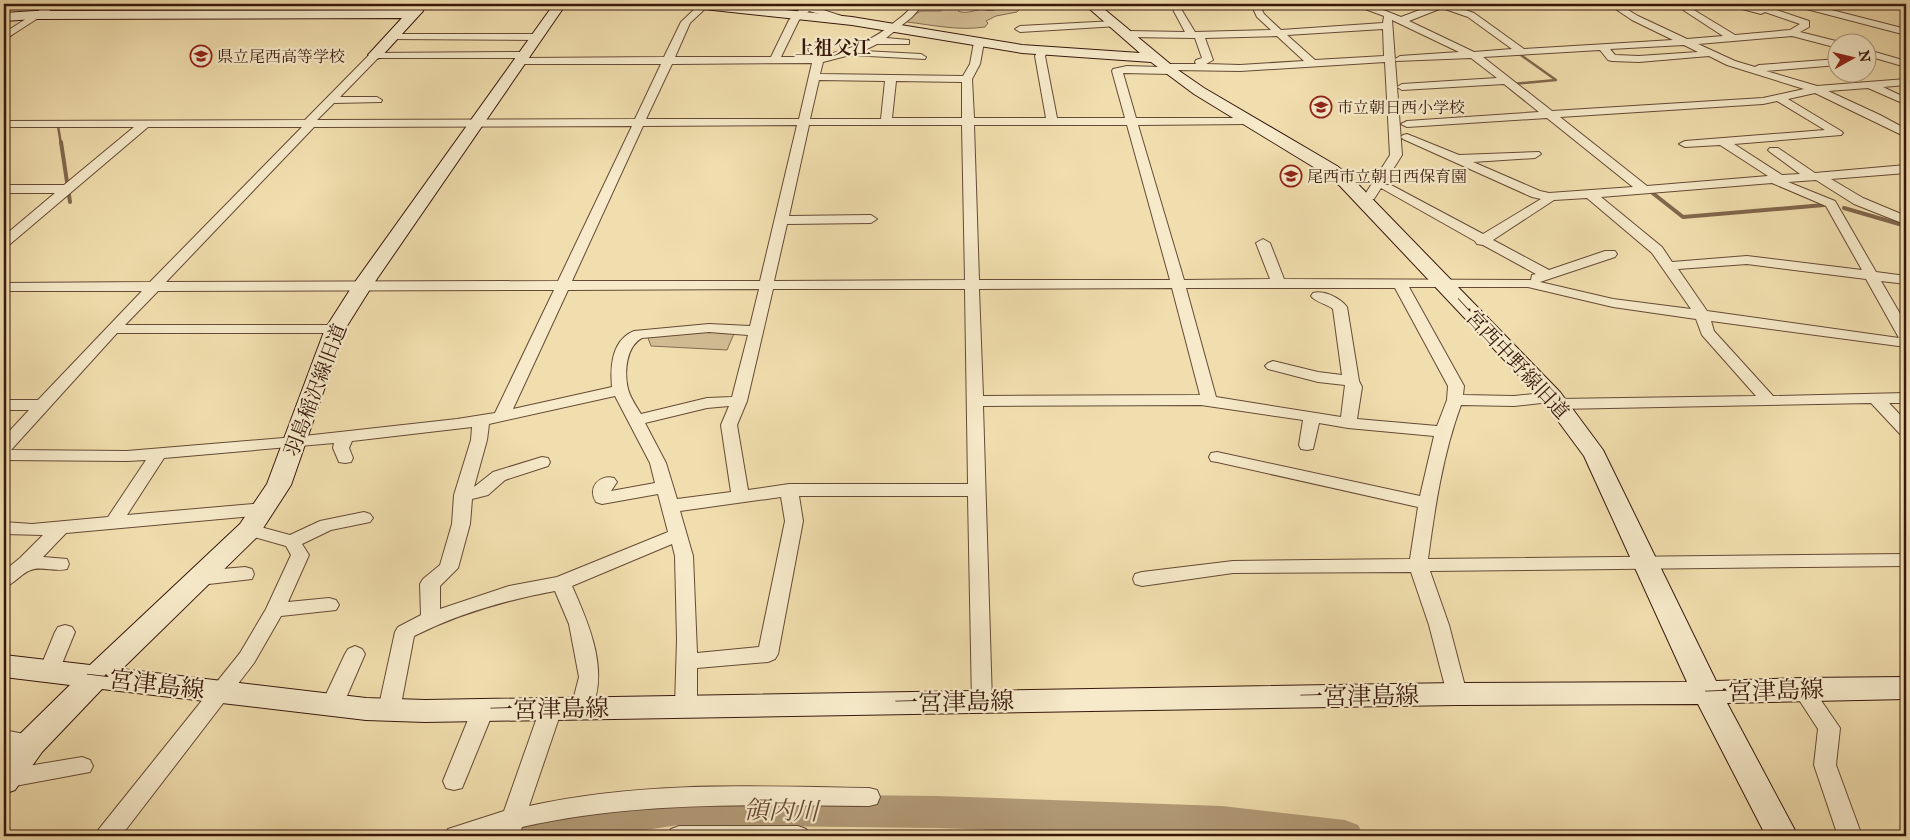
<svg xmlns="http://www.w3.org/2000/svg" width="1910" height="840" font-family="'IM FELL Great Primer','Noto Serif JP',serif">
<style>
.green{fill:#d2bc93;stroke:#856a50}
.water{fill:#b29b77;stroke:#81674d}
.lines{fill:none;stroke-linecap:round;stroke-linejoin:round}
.stream-far1{stroke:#81674d;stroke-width:2.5}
.stream{stroke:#81674d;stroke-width:4}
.river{fill:#b29b77;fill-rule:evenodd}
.street-casing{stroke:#664a35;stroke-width:2}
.secondary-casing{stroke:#38180d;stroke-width:2}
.street{fill:#f6eaca;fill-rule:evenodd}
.secondary{fill:#f6eaca;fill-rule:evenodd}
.labels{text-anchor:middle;stroke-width:4.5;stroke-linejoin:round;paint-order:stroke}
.far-poi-label{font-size:16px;fill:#38180d;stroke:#f6eaca;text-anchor:start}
.far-quarter-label{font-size:19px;font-weight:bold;fill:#38180d;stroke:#f6eaca}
.street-label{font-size:20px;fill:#38180d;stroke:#f6eaca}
.near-street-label{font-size:24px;fill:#38180d;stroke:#f6eaca}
.near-water-label{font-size:25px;font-style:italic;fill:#694c37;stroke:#f6eaca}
</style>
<rect width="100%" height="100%" fill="#f1deae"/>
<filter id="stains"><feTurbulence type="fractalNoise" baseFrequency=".004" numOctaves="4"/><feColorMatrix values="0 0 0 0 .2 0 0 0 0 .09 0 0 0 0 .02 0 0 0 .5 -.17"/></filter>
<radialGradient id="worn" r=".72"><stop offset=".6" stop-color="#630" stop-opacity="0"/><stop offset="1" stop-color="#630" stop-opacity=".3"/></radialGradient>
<!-- green -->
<g class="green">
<path d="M998 4 1012 5 1020 9 1017 12 996 16 986 21 988 23 985 27C958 31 933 25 907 22L906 19 921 11H941L942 7 960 9 958 11C966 14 971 11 978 10 986 8 987 13 998 9Z"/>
<polygon points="736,329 727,350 651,346 648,338 664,331"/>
</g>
<!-- water -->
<polygon class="water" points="225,4 400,4 396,7 220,8"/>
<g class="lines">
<!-- stream-far1 -->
<g class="stream-far1">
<polyline points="57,7 62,4"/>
<polyline points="4,41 15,32"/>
<polyline points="1512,84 1556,80 1518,53"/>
<polyline points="58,126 61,144"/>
</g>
<!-- stream -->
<g class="stream">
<polyline points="61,142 70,202"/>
<polyline points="1650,191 1683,217 1824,205"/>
<polyline points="1844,208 1906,226"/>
</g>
<!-- river -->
<polygon class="river" points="678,793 937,796 1222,806 1345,820 1358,825 1364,836 1177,836 937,828 678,825 607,836 498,836 504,825 517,820"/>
<!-- street casing -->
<g class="street-casing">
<g id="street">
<polygon points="49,4 60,4 4,40 4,33"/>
<path d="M700 4H710L690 23 675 57H771L789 20 800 9 791 6 790 4H816L814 7 857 21 852 24 809 11 799 20 781 57H812L808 49 813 46 817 47 821 56C850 50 874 40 896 21 903 16 909 11 913 4H949L951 6 946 9 920 8 912 17 886 38 909 40V44H877L863 51 921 54 926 57 925 59 850 55 823 62 820 74 963 76 970 64 974 42 976 40H982L984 42 980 64 972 79 974 118H1046L1035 56 1040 48 1044 47 1049 50 1045 56 1057 118H1125L1112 71 1113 69 1127 66 1160 67 1165 64H1196L1195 62 1196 60 1202 58 1195 38 1128 37 1123 34 1128 31 1185 32 1170 4H1178L1195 32 1271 30 1257 17 1251 4H1259L1264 14 1281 30 1383 23 1384 16 1357 6 1356 4H1368L1401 17 1436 4H1448L1474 13 1524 49 1673 40 1632 20 1608 4H1618L1638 16 1687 39 1723 36 1674 4H1684L1735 35 1790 30 1800 24 1765 12 1761 14 1731 6 1730 4H1759L1809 21V27L1800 32 1840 42H1838V48L1792 36 1698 44 1735 61 1755 67 1759 65 1838 59V65L1766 71 1817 86 1906 79V85L1883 87 1904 97 1905 99 1900 102 1868 88 1828 91 1880 115 1906 129V137L1815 93 1788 99 1841 131 1843 133 1841 135 1734 144 1782 175 1800 174 1770 152 1768 150 1770 148H1778L1815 173 1906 165V173L1831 179 1863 198 1906 216V222L1902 223 1854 204 1816 180 1788 182 1835 201 1876 272 1906 276V284L1881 281 1906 324V347L1711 321 1714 331 1773 396 1906 393V403H1889L1906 421V435L1900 434 1871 403 1557 409 1551 407 1549 404 1550 402 1514 406 1461 405C1443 454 1435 506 1428 559L1906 554V566L1430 571 1449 625 1467 694 1464 700 1457 702 1450 700 1447 694 1429 625 1411 572 1233 573 1142 586 1135 584 1133 579 1135 574 1142 572 1233 561 1410 559 1418 507 1217 462 1211 461 1209 457 1211 453 1217 452 1420 496 1434 436 1348 428 1319 423 1313 449 1307 450 1301 449 1299 445 1303 420 1201 405 983 406 992 702 989 708 982 710 975 708 972 702 968 496H799L803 521 778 654 775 659 768 662 697 668V706L693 712 686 714 679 712 675 706 677 640 675 556 672 544 572 586C589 624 611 674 589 714L582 716 575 714 571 708 579 677 569 624 555 591C506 600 458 614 414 636L400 710 396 716 389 718 382 716 378 710 395 632 398 627 421 615 420 584 423 579 440 565 452 524 454 495 471 440 472 427 352 441 349 448 353 458 351 462 345 463 339 462 333 448 334 443 164 458 127 515 264 503 270 505 273 509 270 513 264 515 66 533 43 557 67 559 69 564 67 569C55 572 41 566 31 570 21 573 15 584 4 587V571L20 558 43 535 4 534V522L32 524 108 517 146 460 127 461 4 460V437L29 410H4V400H38L142 291H4V283L150 282 302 127H148L9 245 4 246V236L55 193H4V185H64L134 127H4V121L305 120 371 53 524 52 529 55 524 58 664 57 681 22ZM1442 8 1468 17 1512 49 1474 52 1409 21ZM1392 20 1459 52 1400 56 1395 59 1396 61 1471 58 1497 78 1402 84 1397 87ZM1383 29 1384 56 1315 60 1287 35ZM1277 36 1304 61 1240 65 1206 64 1213 60 1205 38ZM1684 45 1698 52 1639 56 1615 55 1610 49ZM1600 50 1608 60 1612 61 1639 62 1709 56 1727 65 1804 89 1763 98 1552 111 1483 57ZM378 58H520L515 61 520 64H661L635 119 317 120 334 103 381 102 382 100 377 97H340ZM1385 62 1390 155 1364 196 1366 199H1374L1381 188 1475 241 1477 244 1483 245 1536 274 1532 275 1531 280 1284 279 1270 243 1263 239 1256 243 1270 279 1184 280 1138 125 1248 124 1254 121 1248 118H1136L1123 73 1170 74 1174 73 1175 70 1240 71ZM812 63 799 119H646L672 64ZM819 80 885 81 881 119H810ZM896 81 962 82V118H892ZM1504 84 1539 112 1407 121 1401 124 1407 127 1547 118 1633 187 1549 193 1540 191 1473 162 1535 158 1541 154 1539 152 1459 155 1407 134 1403 135 1401 137 1403 139 1532 197 1541 199 1483 234 1391 185H1383L1402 155 1397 87 1402 90ZM1777 101 1825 130 1685 141 1679 144 1685 147 1720 145 1768 176 1647 186 1560 117 1763 104ZM797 125 760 281H572L643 126ZM809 125H962L965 280 774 281 787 224 871 223 877 219 871 215 789 216ZM974 125H1127L1170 280H979ZM632 126 558 281 166 282 314 127ZM1772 183 1826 206 1862 270 1747 256 1672 262 1662 247 1601 197ZM1587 198 1652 253 1691 309 1613 299 1540 282 1615 257 1617 254 1615 251H1605L1549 270 1493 240 1554 200ZM1747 264 1866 279 1899 338 1707 311 1678 269ZM1409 287H1528L1613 307 1696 319 1702 335 1756 396 1558 399 1560 397 1558 394 1552 392 1514 396 1463 395 1464 386ZM1172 288 1200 395 983 396 979 289ZM1186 288H1395L1448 386 1447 400 1437 426 1357 419 1362 387 1359 381 1347 307C1340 298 1324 290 1313 293L1311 296C1315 302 1327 304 1333 309L1342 375 1318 372 1273 361 1268 363 1265 366 1268 369 1318 382 1345 385 1341 417 1216 397ZM759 289 750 326 709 324 634 331C612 340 610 366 612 387L513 409 568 290ZM773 289H965L968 484H789L748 490 737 425 747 401ZM554 290 495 413 457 419 295 437 127 451 11 450 117 333H335L340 332 342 329 340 326 335 325H125L158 291ZM709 332 748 335 732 397 707 398 641 414C636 406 630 397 628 389 624 373 626 346 642 338ZM615 396 650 463 655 483 611 491 617 482 614 478C599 474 587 488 596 502L602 504 658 494 668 532 557 577 509 586 440 609V586L458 568 470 524 472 499 488 495 505 480 548 466 550 462 548 458 542 457 493 472 474 487 487 440 489 424ZM729 406 721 425 731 492 677 499 666 463 645 423 707 408ZM781 497 785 521 759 647 697 653 693 556 680 511Z"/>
<polygon points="1018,4 1082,4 1077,7 1015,9 1015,5"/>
<polygon points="1793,4 1808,4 1906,29 1906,35 1795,6"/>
<polygon points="1115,21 1120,24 1118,26 1020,32 1015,29 1020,26"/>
<polygon points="392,34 537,34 542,37 537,40 389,39 389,35"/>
<polygon points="1868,50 1906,61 1906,67 1868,56"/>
<polygon points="364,512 370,514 373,518 370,522 331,530 302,544 309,555 288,602 329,598 336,600 339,605 336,610 281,616 254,663 121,836 95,836 99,829 240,653 266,609 291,555 286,546 243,534 240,530 243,526 249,524 290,535 320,521"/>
<polygon points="245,567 252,569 254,574 252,579 200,585 193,583 191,578 193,573 200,571"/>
<polygon points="65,625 72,627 75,632 59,671 56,676 49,679 42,676 39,671 55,632 58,627"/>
<polygon points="355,646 362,649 365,654 343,705 339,711 332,713 325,711 321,705 345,654 348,649"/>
<polygon points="1802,681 1809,683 1840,728 1836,765 1862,836 1838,836 1814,765 1818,729 1792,689 1795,683"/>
<path d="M551 701 558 703 562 709 529 806C641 781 755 786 869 788L877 790 880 797 877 804 869 806C753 805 636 801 522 827L519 836H495L496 833 487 836H444L448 829 504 811 540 709 544 703Z"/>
<polygon points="483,702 490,704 494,710 465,781 462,788 454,790 446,788 443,781 472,710 476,704"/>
<polygon points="4,730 39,737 42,743 39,749 31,752 4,748"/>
<polygon points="82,757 90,760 93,766 90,772 4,788 4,770"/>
<polygon points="679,826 798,826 806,829 810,836 667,836 671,829"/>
</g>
</g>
<!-- secondary casing -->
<g class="secondary-casing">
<g id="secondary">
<polygon points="418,4 423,5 424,8 423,11 380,58 375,59 368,55 402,18 35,19 4,21 4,13 35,11 409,10 413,5"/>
<polygon points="554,4 566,4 372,286 345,329 291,485 258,536 122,669 366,698 425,700 1457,683 1687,682 1584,456 1544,402 1340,186 1325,174 1194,94 1151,62 1022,53 852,25 694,8 688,4 728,4 852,17 1022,45 1140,53 1084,4 1098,4 1175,68 1204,88 1337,166 1352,178 1560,392 1603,450 1716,681 1802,678 1906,677 1906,699 1727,703 1798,836 1766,836 1698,704 1457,705 425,722 366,720 102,689 42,752 15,790 4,794 4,757 20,734 70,685 4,677 4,655 90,665 240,524 267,484 325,329 355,282"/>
</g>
</g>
<!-- street -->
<use href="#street" class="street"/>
<!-- secondary -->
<use href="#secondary" class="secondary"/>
</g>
<!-- icons -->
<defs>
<g id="school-ring" transform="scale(1.125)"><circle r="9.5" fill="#f6eaca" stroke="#8f2418" stroke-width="1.5"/><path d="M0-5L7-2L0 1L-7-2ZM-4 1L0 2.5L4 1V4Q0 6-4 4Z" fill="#8f2418"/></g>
</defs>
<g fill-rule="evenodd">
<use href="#school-ring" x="201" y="56"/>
<use href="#school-ring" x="1321" y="107"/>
<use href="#school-ring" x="1291" y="176"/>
</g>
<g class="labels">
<!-- far-poi labels -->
<g class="far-poi-label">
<text x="217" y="62">県立尾西高等学校</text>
<text x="1337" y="113">市立朝日西小学校</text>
<text x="1307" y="182">尾西市立朝日西保育園</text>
</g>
<!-- far-quarter labels -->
<g class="far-quarter-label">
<text x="833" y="54">上祖父江</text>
</g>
<!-- street labels -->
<g class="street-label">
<text transform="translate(1511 357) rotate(47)" y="7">一宮西中野線旧道</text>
<text transform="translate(315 390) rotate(-69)" y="7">羽島稲沢線旧道</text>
</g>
<!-- near-street labels -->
<g class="near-street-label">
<text transform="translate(145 683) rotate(7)" y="8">一宮津島線</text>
<text transform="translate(1764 691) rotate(-2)" y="8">一宮津島線</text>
<text transform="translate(1359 696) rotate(-1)" y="8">一宮津島線</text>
<text transform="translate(954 702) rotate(-1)" y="8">一宮津島線</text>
<text transform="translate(549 709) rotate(-1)" y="8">一宮津島線</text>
</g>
<!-- near-water labels -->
<g class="near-water-label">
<text transform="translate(781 810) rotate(1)" y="9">領内川</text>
</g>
</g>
<!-- margin -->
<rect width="1910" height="840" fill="none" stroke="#f1deae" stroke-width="20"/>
<rect x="5" y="5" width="1900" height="830" fill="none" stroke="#38180d" stroke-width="2.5"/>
<rect x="10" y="10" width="1890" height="820" fill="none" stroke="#38180d"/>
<!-- north arrow -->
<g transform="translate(1852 58) rotate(82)"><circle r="24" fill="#f6eaca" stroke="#aa967e"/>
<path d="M0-4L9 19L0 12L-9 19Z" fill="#8f2418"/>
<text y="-8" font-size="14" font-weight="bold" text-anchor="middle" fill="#38180d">N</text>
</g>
<rect width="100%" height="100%" filter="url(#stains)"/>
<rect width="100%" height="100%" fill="url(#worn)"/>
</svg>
